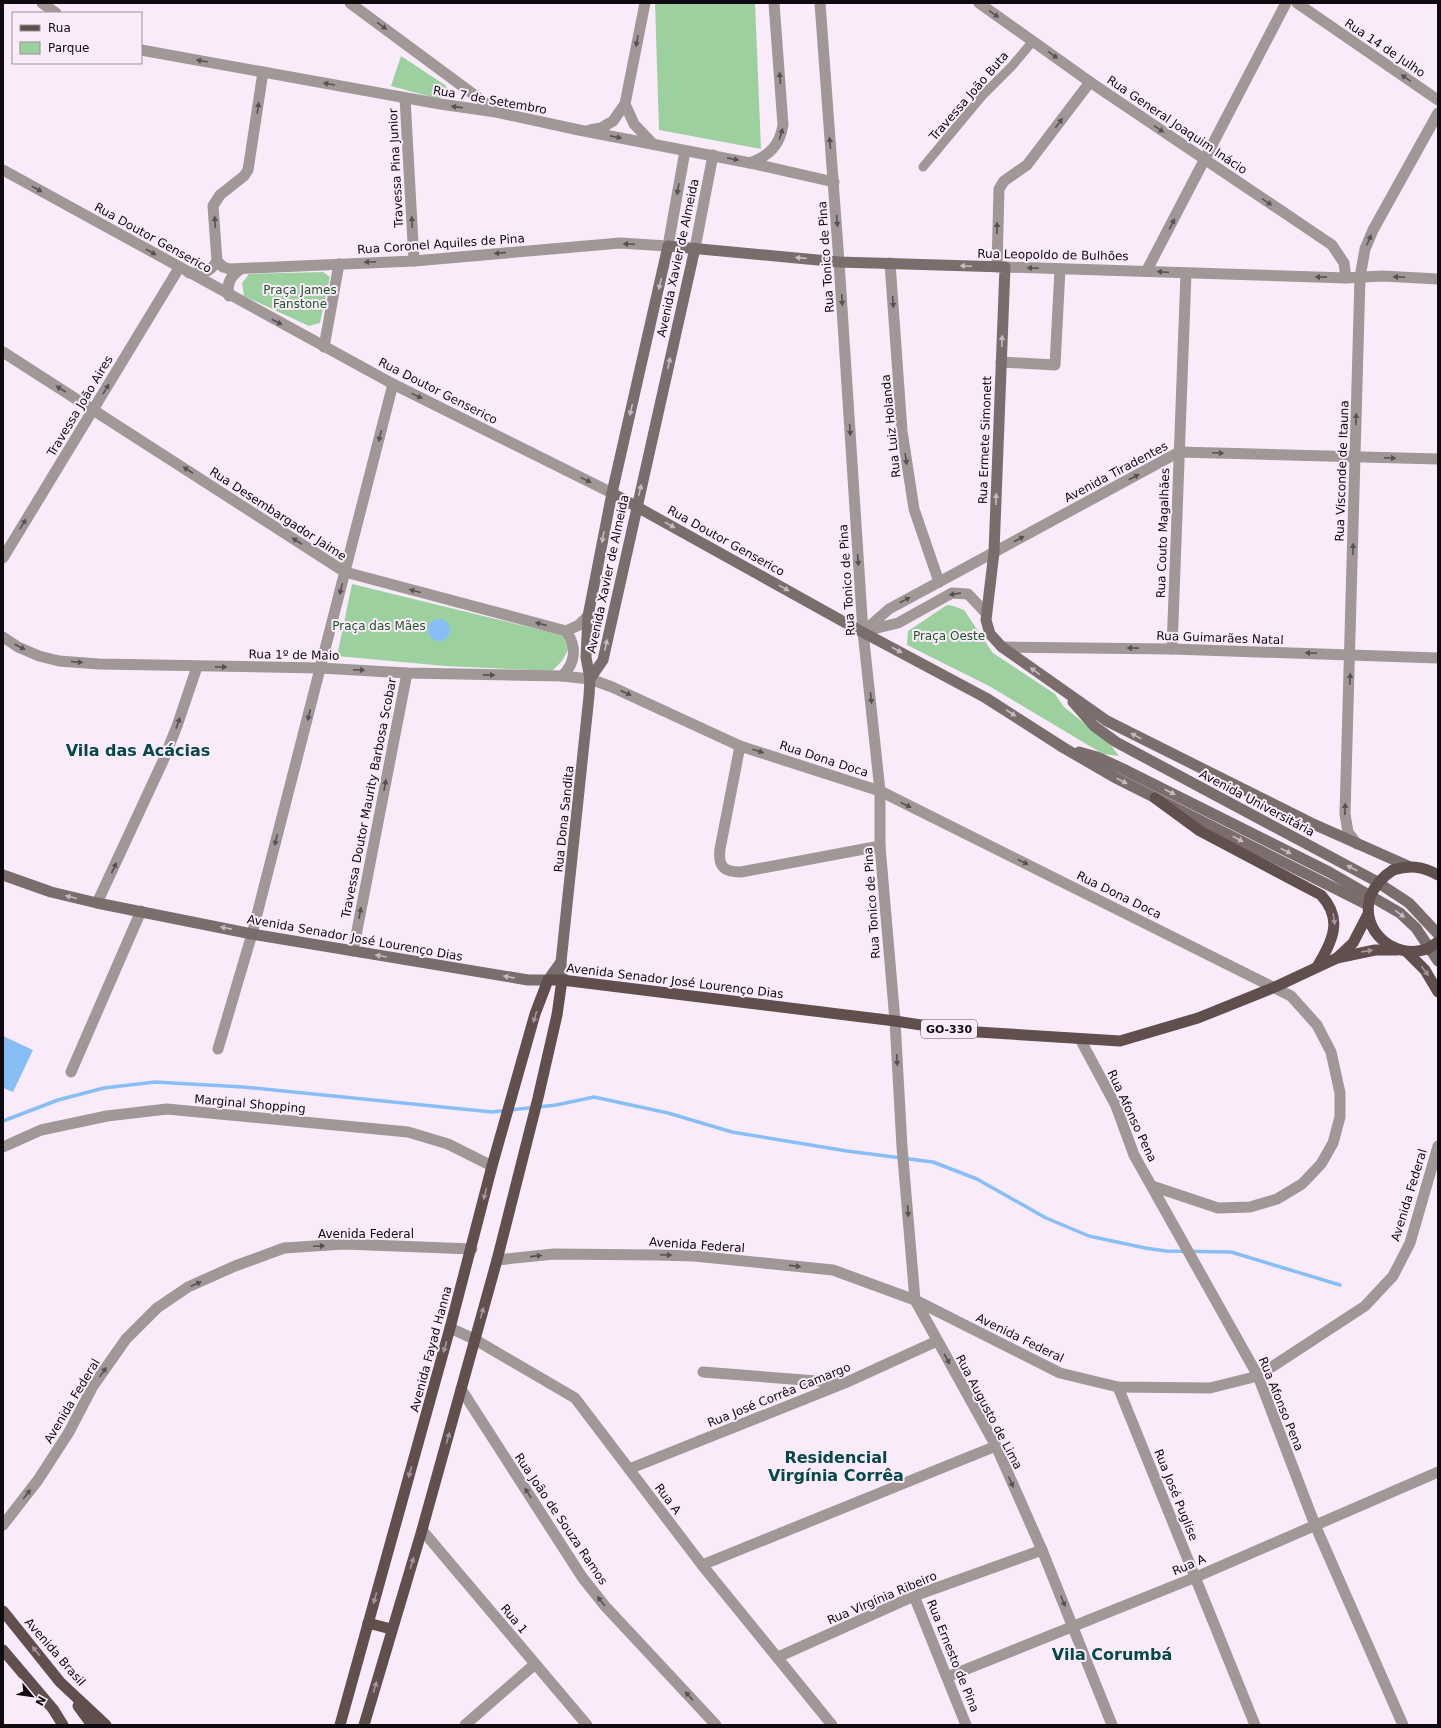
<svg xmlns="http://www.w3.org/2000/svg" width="1441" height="1728" font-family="'DejaVu Sans',sans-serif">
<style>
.green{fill:#9cd19f}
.water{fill:#88bef6}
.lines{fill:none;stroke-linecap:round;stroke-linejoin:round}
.stream{stroke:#88bef6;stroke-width:3.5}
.pedestrian{stroke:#a19796;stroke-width:9}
.minor{stroke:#a19796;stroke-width:11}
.tertiary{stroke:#a19796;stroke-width:11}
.secondary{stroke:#7b6d6b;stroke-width:11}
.primary{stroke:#604f4d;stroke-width:11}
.primary-bridge{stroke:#604f4d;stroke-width:11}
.oneway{fill:#585052}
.oneway2{fill:#c7b9c1}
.oneway3{fill:#a5959b}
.labels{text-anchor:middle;stroke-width:4;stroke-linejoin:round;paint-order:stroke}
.shield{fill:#faebfb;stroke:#564e56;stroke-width:1}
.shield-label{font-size:11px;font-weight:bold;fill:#0f0a0f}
.street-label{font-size:12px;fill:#0f0a0f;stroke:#faebfb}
.park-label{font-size:12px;fill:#1d5925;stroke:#faebfb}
.district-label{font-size:16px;font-weight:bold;fill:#054847;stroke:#faebfb}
</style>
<rect width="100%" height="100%" fill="#faebfb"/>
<!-- green -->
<g class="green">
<polygon points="655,3 755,3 761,149 659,130"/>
<polygon points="401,56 445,85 450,93 439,99 391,86"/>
<polygon points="323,272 330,277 320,323 309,326 244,296 242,283 249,274"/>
<polygon points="352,584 553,633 563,636 569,648 562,661 552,671 445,666 337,656"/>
<polygon points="947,605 953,606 964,610 993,653 1055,694 1064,707 1110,744 1119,756 1103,754 989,686 907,645 908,631"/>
</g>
<!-- water -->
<g class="water">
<circle cx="439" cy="630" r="11"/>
<polygon points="3,1036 33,1050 13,1092 3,1088"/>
</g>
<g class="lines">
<!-- stream -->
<polyline class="stream" points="3,1121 58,1100 104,1088 155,1082 243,1087 492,1112 556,1105 594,1097 668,1113 732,1132 847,1151 933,1162 977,1179 1046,1218 1089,1236 1145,1248 1166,1251 1231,1252 1340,1285"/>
<!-- pedestrian -->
<polyline class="pedestrian" points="923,167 982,96 1012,66 1033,41"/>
<!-- minor -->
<g class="minor">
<polyline points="263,72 248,170 244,176 220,195 213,206 217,261 223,267 230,269 414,261 620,243 668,246"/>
<polyline points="405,98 414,261"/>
<polyline points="890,263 902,431 914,509 939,582"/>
<polyline points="997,267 999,189 1004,181 1027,165 1090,82"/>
<polyline points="1147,270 1286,3"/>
<polyline points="324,347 339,264"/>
<polyline points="1001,362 1055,365 1060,269"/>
<polyline points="3,558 179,268"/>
<polyline points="1002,647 1172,649 1438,658"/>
<polyline points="1172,649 1186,273"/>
<polyline points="590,679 612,687 740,746 880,791 1291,996 1317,1025 1331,1052 1340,1093 1340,1117 1333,1143 1321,1164 1302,1184 1277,1199 1250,1207 1218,1208 1152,1186"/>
<path d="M740 746 720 849C718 866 723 872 741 872L880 846"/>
<polyline points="1357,844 1348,832 1345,814 1360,277"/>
<polyline points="97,903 163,761 177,726 197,667"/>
<polyline points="353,951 407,673"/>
<polyline points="895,1021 902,1147 915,1300 996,1446 1042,1550 1112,1725"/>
<polyline points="1080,1039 1116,1106 1134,1155 1258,1376 1315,1525 1403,1725"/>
<polyline points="218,1049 252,934 393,384"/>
<polyline points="71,1072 141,911"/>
<polyline points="3,1147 41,1130 107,1116 167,1109 408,1132 448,1144 492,1166"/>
<polyline points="497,1260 554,1254 657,1255 694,1256 833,1270 915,1300 1060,1373 1118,1387 1210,1388 1258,1376 1365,1306 1393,1276 1410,1243 1438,1146"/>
<polyline points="450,1328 474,1339 575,1398 702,1565 832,1725"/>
<polyline points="703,1372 842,1383"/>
<polyline points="1118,1387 1255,1725"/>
<polyline points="461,1389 582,1577 605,1606 716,1725"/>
<polyline points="629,1469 845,1383 937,1341"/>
<polyline points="3,1525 38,1480 69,1432 93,1386 126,1339 157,1308 188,1287 235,1266 284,1248 344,1244 472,1249"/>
<polyline points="422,1530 587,1725"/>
<polyline points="702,1565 996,1446"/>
<polyline points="914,1596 966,1725"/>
<polyline points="778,1657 914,1596 1042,1550"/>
<polyline points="947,1677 1196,1577 1438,1472"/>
<polyline points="465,1725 535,1664"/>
</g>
<!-- tertiary -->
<g class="tertiary">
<polyline points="42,3 56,13"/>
<polyline points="350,3 496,111"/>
<polyline points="820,3 839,262 863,632 880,791 880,846 895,1021"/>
<polyline points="979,3 1090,82 1332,245 1344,263 1346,278"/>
<polyline points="1297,3 1438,100"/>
<polyline points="141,50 440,104 496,112 579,130 750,163 834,182"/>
<polyline points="625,104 634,124 653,144"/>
<polyline points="590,130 601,128 613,121 625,104 645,3"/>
<path d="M750 163C769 156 780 145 783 125L774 3"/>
<polyline points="3,170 393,384 612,493"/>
<polyline points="668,246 685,151"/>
<polyline points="695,248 713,155"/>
<polyline points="1005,267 1346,278 1382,276 1438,279"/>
<path d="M189 273C202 274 210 273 217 261"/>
<polyline points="1360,277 1365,249 1373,230 1438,113"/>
<path d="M229 296C226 284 231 275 241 269"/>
<polyline points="3,352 345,572 566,631 579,625 588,616"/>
<polyline points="865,631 898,623 952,593 968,594 986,613"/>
<polyline points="863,632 889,609 1179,452 1438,459"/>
<polyline points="3,637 18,647 39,656 59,661 99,664 320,668 407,673 562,676 590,679"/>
<path d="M562 676C576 663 577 646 566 631"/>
</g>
<!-- secondary -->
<g class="secondary">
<polyline points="612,493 853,627 986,698 1064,748 1114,777 1368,905"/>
<polyline points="590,679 603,660 695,248"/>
<polyline points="1073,702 1094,726 1116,742 1374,880 1409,903 1438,934"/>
<polyline points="1079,752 1097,757 1121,768 1329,872 1400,913 1416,928 1438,961"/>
<polyline points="3,875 51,892 97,903 252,934 528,980 548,980 561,962"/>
<polyline points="562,980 561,962 589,696 590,679 586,657 588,616 612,493 668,246 839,262 1005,267 994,552 986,620 990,634 1002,647 1107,721 1311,823 1408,866"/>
</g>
<!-- primary -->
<g class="primary">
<path d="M1155 798 1200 831 1321 895C1344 920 1332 941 1317 967"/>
<path d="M1393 870C1410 865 1422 866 1438 875"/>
<path d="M1370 897C1360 931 1394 960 1427 949"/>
<polyline points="1407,952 1425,970 1438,992"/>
<polyline points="1338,957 1353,943 1368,914"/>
<polyline points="3,1611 60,1682 106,1725"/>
<polyline points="368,1623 391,1629"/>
<polyline points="3,1650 53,1709 63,1725"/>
<polyline points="78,1706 92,1725"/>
<polyline points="340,1725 450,1328 492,1166 535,1014 548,980 562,980 895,1021 961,1031 1120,1041 1198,1018 1275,987 1337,958 1375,950 1397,950"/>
<polyline points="364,1725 422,1530 497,1260 538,1098 557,1015 562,980"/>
</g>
<!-- primary-bridge -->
<g class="primary-bridge">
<path d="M1370 897C1375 885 1382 877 1393 870"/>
<polyline points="1427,949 1438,942"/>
</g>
</g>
<!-- one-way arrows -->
<defs><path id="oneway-solid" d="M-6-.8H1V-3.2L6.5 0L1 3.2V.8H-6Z"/></defs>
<g class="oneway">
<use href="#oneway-solid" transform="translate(994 14) rotate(35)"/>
<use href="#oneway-solid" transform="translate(382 26) rotate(36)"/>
<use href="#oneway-solid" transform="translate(637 41) rotate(101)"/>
<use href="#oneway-solid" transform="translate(1053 55) rotate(36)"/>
<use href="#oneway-solid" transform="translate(202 61) rotate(-170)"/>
<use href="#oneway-solid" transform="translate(780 78) rotate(-95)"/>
<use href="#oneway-solid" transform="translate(1406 78) rotate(-146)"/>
<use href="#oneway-solid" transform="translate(329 84) rotate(-170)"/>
<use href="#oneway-solid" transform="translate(457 107) rotate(-173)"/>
<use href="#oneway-solid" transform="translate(258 108) rotate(-82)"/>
<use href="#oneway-solid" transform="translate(1059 123) rotate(-53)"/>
<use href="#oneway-solid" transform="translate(1159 129) rotate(34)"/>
<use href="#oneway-solid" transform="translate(781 134) rotate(-73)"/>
<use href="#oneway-solid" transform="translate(616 137) rotate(11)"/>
<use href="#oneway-solid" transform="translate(830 143) rotate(-95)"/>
<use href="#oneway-solid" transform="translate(733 159) rotate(11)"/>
<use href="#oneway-solid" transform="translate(37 189) rotate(29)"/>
<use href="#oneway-solid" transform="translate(678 189) rotate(100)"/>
<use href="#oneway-solid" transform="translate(1267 202) rotate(34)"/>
<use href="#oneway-solid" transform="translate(837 221) rotate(86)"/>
<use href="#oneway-solid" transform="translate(215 222) rotate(-94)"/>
<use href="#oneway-solid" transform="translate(412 222) rotate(-93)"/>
<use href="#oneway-solid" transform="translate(1172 224) rotate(-62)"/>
<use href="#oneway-solid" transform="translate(997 228) rotate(-90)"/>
<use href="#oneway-solid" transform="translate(1369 240) rotate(-67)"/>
<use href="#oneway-solid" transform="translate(629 244) rotate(-177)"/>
<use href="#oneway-solid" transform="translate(151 252) rotate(29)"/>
<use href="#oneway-solid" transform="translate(500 253) rotate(175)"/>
<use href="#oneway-solid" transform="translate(370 262) rotate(178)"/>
<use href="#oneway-solid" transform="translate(1033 268) rotate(-178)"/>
<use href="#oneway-solid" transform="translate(1163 272) rotate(-176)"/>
<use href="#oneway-solid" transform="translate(1321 277) rotate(-179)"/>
<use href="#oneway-solid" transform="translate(1399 277) rotate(-177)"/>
<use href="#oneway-solid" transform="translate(842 300) rotate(86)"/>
<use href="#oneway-solid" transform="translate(893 302) rotate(86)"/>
<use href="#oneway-solid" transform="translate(277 322) rotate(28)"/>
<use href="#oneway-solid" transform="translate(61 389) rotate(-148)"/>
<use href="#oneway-solid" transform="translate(106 389) rotate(-59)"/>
<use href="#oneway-solid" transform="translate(417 396) rotate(26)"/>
<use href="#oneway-solid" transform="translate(1356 419) rotate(-88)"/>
<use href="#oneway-solid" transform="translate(850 430) rotate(86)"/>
<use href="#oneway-solid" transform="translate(380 436) rotate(104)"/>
<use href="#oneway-solid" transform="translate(1218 453) rotate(2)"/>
<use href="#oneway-solid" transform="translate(1390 458) rotate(2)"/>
<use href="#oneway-solid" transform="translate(906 459) rotate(82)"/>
<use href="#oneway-solid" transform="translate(188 470) rotate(-147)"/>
<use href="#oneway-solid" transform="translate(1134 477) rotate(-28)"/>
<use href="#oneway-solid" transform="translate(586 480) rotate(26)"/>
<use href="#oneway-solid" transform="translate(23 524) rotate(-59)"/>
<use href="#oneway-solid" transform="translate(1019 539) rotate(-28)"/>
<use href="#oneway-solid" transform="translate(297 541) rotate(-147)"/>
<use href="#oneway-solid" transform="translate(1353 549) rotate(-89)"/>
<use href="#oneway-solid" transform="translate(858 560) rotate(86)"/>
<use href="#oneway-solid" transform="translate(341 589) rotate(104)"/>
<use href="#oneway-solid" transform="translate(415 591) rotate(-165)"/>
<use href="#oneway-solid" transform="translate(955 594) rotate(171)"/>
<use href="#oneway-solid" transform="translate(905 600) rotate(-28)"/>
<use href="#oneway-solid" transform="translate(541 624) rotate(-165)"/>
<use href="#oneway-solid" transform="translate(20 647) rotate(27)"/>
<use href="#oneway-solid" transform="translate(1133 648) rotate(-179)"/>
<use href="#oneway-solid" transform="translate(1311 653) rotate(-178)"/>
<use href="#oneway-solid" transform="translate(77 662) rotate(5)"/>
<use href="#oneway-solid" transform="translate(221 667) rotate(1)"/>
<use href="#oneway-solid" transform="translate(359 670) rotate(3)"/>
<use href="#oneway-solid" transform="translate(489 675) rotate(1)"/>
<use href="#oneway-solid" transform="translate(1350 679) rotate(-88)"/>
<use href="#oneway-solid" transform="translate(626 693) rotate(25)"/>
<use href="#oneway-solid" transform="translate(871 698) rotate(84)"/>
<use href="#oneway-solid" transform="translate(309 715) rotate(104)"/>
<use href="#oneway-solid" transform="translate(178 723) rotate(-70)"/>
<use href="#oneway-solid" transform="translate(758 751) rotate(18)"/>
<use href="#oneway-solid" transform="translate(385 785) rotate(-79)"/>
<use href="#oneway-solid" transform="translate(906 805) rotate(26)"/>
<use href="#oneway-solid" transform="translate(1345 809) rotate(-88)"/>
<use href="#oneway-solid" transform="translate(276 840) rotate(104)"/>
<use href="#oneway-solid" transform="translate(1023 862) rotate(26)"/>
<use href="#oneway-solid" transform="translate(114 868) rotate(-65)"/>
<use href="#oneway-solid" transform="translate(360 913) rotate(-79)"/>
<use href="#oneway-solid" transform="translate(897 1060) rotate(87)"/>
<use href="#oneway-solid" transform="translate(908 1211) rotate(86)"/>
<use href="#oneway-solid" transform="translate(319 1246) rotate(-3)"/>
<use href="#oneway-solid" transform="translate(666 1255) rotate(2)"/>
<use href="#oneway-solid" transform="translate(536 1256) rotate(-6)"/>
<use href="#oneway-solid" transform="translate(795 1266) rotate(6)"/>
<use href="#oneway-solid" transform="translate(196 1284) rotate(-25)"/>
<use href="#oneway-solid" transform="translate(947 1359) rotate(61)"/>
<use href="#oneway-solid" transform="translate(103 1372) rotate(-55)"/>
<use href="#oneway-solid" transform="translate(1011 1482) rotate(66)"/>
<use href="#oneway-solid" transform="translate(528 1493) rotate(-123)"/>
<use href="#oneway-solid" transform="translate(27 1494) rotate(-52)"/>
<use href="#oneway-solid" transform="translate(601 1601) rotate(-129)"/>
<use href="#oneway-solid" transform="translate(1063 1601) rotate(68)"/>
<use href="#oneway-solid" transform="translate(689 1696) rotate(-133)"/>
</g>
<g class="oneway2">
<use href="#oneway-solid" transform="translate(801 258) rotate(-175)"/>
<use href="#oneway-solid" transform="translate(966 266) rotate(-178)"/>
<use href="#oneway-solid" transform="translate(660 284) rotate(103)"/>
<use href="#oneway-solid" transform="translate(1002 341) rotate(-88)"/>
<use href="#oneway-solid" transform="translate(669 363) rotate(-77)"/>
<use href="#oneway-solid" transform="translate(631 410) rotate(103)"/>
<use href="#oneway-solid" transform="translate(640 490) rotate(-77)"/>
<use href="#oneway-solid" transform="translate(996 499) rotate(-88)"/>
<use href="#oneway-solid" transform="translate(670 525) rotate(29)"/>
<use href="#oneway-solid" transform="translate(603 537) rotate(101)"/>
<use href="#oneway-solid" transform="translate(784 588) rotate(29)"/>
<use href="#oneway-solid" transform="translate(606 645) rotate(-78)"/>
<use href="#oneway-solid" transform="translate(897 650) rotate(28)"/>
<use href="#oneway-solid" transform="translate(1035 671) rotate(-144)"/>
<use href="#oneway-solid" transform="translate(1011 713) rotate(33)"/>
<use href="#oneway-solid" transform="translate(1136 736) rotate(-152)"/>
<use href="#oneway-solid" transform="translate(1122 781) rotate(27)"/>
<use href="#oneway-solid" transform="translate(1170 792) rotate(27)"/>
<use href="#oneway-solid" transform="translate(1238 839) rotate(27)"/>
<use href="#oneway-solid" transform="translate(1286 851) rotate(27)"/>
<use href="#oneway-solid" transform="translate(1352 868) rotate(-152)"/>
<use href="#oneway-solid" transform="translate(71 897) rotate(-166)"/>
<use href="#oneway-solid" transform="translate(1400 914) rotate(36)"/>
<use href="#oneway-solid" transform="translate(226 928) rotate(-169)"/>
<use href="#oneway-solid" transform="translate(381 956) rotate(-170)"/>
<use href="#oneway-solid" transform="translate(509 977) rotate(-170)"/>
</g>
<g class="oneway3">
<use href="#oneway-solid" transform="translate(1334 919) rotate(82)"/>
<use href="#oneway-solid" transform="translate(1367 951) rotate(-8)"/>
<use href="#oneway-solid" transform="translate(1425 971) rotate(53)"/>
<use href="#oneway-solid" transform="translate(535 1017) rotate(107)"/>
<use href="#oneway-solid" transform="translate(485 1194) rotate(104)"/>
<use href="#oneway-solid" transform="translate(482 1313) rotate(-74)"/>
<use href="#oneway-solid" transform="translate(445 1347) rotate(106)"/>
<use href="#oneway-solid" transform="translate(448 1438) rotate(-74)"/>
<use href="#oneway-solid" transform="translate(410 1472) rotate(106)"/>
<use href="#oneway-solid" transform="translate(412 1563) rotate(-73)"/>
<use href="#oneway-solid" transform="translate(375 1598) rotate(106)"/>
<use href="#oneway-solid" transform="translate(36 1651) rotate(-129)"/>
<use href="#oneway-solid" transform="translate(375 1687) rotate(-74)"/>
</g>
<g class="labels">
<!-- shield labels -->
<rect class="shield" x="921" y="1020" width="56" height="18" rx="3"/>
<g class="shield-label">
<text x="949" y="1033">GO-330</text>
</g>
<!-- street labels -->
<g class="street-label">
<text transform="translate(1385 48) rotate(34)" y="4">Rua 14 de Julho</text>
<text transform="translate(969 96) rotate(-49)" y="4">Travessa João Buta</text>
<text transform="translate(490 100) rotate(10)" y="4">Rua 7 de Setembro</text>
<text transform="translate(1177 125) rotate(34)" y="4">Rua General Joaquim Inácio</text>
<text transform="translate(396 168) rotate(-93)" y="4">Travessa Pina Junior</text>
<text transform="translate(153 238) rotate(29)" y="4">Rua Doutor Genserico</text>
<text transform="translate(441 244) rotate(-4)" y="4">Rua Coronel Aquiles de Pina</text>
<text transform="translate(1053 255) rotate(1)" y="4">Rua Leopoldo de Bulhões</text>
<text transform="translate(826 257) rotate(-94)" y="4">Rua Tonico de Pina</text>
<text transform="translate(678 258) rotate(-78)" y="4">Avenida Xavier de Almeida</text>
<text transform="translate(438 391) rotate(27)" y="4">Rua Doutor Genserico</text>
<text transform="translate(80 406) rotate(-59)" y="4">Travessa João Aires</text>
<text transform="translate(891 426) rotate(-96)" y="4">Rua Luiz Holanda</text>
<text transform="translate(985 440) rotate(-88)" y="4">Rua Ermete Simonett</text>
<text transform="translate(1342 471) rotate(-88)" y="4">Rua Visconde de Itauna</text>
<text transform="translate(1116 472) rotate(-28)" y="4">Avenida Tiradentes</text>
<text transform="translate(278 514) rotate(33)" y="4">Rua Desembargador Jaime</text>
<text transform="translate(1163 533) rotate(-88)" y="4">Rua Couto Magalhães</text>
<text transform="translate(726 541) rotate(29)" y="4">Rua Doutor Genserico</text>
<text transform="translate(608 574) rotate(-78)" y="4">Avenida Xavier de Almeida</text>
<text transform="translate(847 580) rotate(-94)" y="4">Rua Tonico de Pina</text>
<text transform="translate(1220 638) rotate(2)" y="4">Rua Guimarães Natal</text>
<text transform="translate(294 655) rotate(1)" y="4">Rua 1º de Maio</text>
<text transform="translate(824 759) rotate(18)" y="4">Rua Dona Doca</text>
<text transform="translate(369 798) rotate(-79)" y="4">Travessa Doutor Maurity Barbosa Scobar</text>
<text transform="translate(1257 803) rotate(28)" y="4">Avenida Universitária</text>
<text transform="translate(564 819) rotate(-84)" y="4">Rua Dona Sandita</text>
<text transform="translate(1119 895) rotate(26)" y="4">Rua Dona Doca</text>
<text transform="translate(872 903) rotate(-94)" y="4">Rua Tonico de Pina</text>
<text transform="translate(355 938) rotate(10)" y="4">Avenida Senador José Lourenço Dias</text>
<text transform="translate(675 981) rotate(7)" y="4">Avenida Senador José Lourenço Dias</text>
<text transform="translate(250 1104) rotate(5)" y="4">Marginal Shopping</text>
<text transform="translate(1132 1116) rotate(65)" y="4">Rua Afonso Pena</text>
<text transform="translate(1409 1195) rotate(-73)" y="4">Avenida Federal</text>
<text x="366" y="1238">Avenida Federal</text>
<text transform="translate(697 1245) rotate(4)" y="4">Avenida Federal</text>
<text transform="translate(1020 1338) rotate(26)" y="4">Avenida Federal</text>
<text transform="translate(431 1349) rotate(-75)" y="4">Avenida Fayad Hanna</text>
<text transform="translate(779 1395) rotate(-22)" y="4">Rua José Corrêa Camargo</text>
<text transform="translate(72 1401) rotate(-59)" y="4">Avenida Federal</text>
<text transform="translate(1281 1404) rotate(68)" y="4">Rua Afonso Pena</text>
<text transform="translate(989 1412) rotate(62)" y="4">Rua Augusto de Lima</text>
<text transform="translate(1176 1495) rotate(68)" y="4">Rua José Puglise</text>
<text transform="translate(668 1499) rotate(53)" y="4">Rua A</text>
<text transform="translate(561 1519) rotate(56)" y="4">Rua João de Souza Ramos</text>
<text transform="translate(1189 1565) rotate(-23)" y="4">Rua A</text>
<text transform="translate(882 1598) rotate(-23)" y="4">Rua Virgínia Ribeiro</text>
<text transform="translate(514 1619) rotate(50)" y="4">Rua 1</text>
<text transform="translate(55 1652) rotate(49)" y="4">Avenida Brasil</text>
<text transform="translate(953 1656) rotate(68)" y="4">Rua Ernesto de Pina</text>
</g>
<!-- park labels -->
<g class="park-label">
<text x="300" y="294">Praça James<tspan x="300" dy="14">Fanstone</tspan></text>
<text x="379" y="630">Praça das Mães</text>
<text x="949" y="640">Praça Oeste</text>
</g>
<!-- district labels -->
<g class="district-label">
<text x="138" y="756">Vila das Acácias</text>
<text x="836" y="1463">Residencial<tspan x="836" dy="18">Virgínia Corrêa</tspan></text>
<text x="1112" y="1660">Vila Corumbá</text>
</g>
</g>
<!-- border -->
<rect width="1441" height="1728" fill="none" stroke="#0f0a0f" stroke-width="8"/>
<!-- legend -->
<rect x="12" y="12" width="130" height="52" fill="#faebfb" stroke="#9c919d"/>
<rect x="20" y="25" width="20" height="6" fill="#604f4d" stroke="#9c919d"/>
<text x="48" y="32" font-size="12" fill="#0f0a0f">Rua</text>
<rect x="20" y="42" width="20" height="12" fill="#9cd19f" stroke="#9c919d"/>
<text x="48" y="52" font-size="12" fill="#0f0a0f">Parque</text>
<!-- north arrow -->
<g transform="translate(32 1696) rotate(119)" stroke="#faebfb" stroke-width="3" paint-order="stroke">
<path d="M0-3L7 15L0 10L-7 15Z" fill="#0f0a0f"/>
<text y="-6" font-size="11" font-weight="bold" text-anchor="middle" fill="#0f0a0f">N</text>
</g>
</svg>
